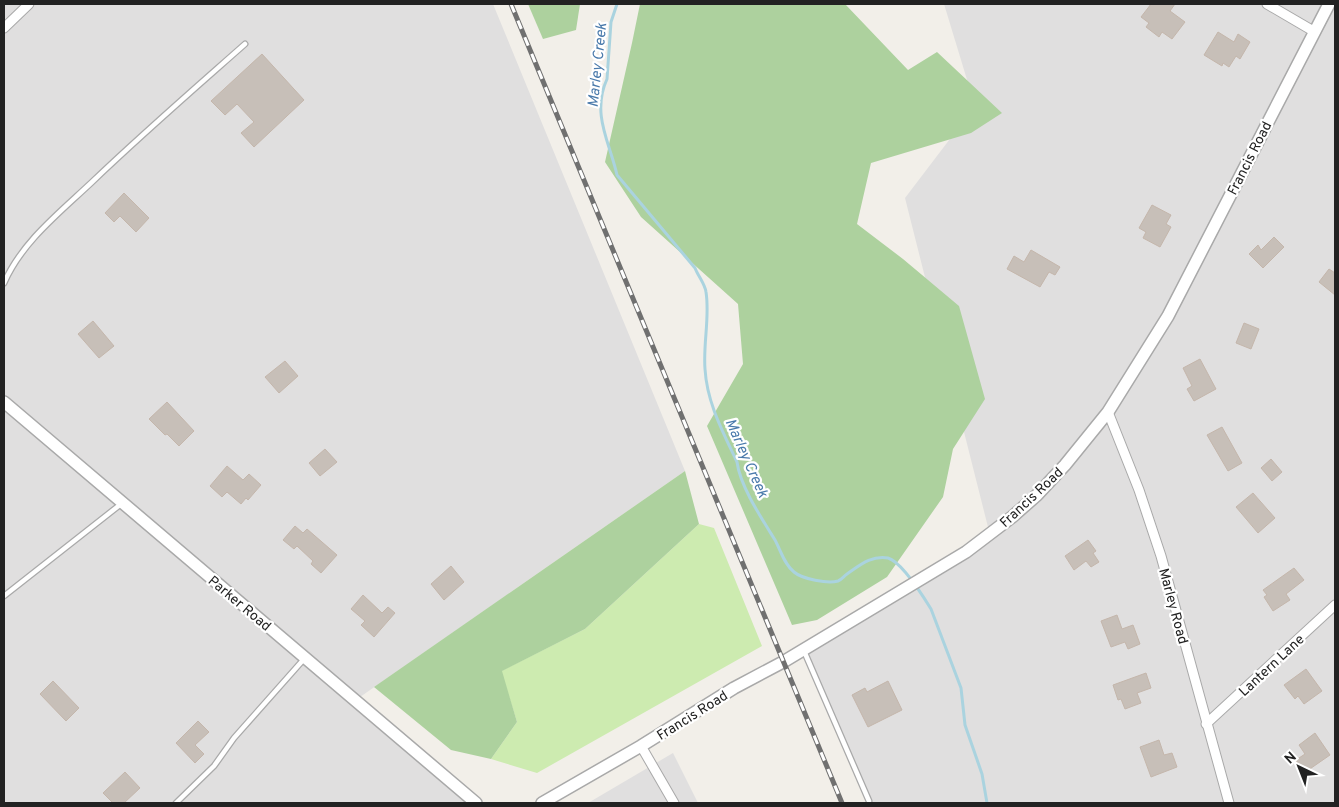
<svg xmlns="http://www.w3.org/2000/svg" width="1339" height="807" font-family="Overpass,sans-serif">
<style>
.residential{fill:#e0dfdf}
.grass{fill:#cdebb0}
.forest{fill:#add19e}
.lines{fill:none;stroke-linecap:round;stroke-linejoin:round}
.stream{stroke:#aad3df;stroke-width:3}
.building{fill:#c7bfb8;stroke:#c4b6ab}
.service-casing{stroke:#a9a9a9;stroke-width:7}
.minor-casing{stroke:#a9a9a9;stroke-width:11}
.tertiary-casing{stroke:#a9a9a9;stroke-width:14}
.service{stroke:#fff;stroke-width:4.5}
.minor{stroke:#fff;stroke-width:9}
.tertiary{stroke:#fff;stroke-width:11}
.rail-casing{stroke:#707070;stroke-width:5}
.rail{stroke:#fff;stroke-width:3;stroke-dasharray:9;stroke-linecap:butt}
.labels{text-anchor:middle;stroke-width:4.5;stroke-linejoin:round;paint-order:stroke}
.street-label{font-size:14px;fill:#222;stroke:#fff}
.water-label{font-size:15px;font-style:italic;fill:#4a7aab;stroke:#fff}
</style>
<rect width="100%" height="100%" fill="#f2efe9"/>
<!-- residential -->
<g class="residential">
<polygon points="4,4 493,4 685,471 360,697 484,803 4,803"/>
<polygon points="944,4 1335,4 1335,803 869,803 803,650 990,535 905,198 975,106"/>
<polygon points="673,753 698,803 588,803"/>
</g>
<!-- grass -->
<polygon class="grass" points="699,524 714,528 762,646 537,773 491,759 517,722 501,671 585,629"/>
<!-- forest -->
<g class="forest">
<polygon points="528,4 580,4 576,30 543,39"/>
<polygon points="640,4 845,4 908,70 937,52 1002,113 971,133 871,163 857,224 903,259 959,306 985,399 953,449 943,497 887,577 817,620 792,625 707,426 743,364 738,304 641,217 605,162 632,43"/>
<polygon points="685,471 699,524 585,629 502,671 517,722 491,759 451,750 374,687"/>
</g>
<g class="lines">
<!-- stream -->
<path class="stream" d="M617 4 611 22 607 79C591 114 610 143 617 175L695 268C698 276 705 284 706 292 710 317 703 343 705 369 707 403 723 432 737 462 740 486 762 519 775 540 781 551 784 564 794 572 802 579 828 584 838 581 841 580 844 576 847 574 859 566 871 555 888 558 902 562 923 596 931 609L961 688 965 725 982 774 987 803"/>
</g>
<!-- building -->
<g class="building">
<polygon points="1151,4 1175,4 1170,11 1185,22 1172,39 1162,32 1159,37 1146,27 1149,23 1141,17"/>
<polygon points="1218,32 1234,42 1238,34 1250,42 1240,59 1236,56 1229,67 1223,63 1222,66 1204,55"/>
<polygon points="262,54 304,100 254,147 241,133 254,122 237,104 225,115 211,101"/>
<polygon points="124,193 149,218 136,232 120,216 114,222 105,213"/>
<polygon points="1152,205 1171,215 1166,224 1171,227 1160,247 1143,238 1146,232 1139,228"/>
<polygon points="1274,237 1284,247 1263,268 1249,254 1258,245 1261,250"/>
<polygon points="1031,250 1060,267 1055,275 1049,272 1040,287 1007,269 1014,256 1024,262"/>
<polygon points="1329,269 1335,273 1335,295 1319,282"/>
<polygon points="93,321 114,346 99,358 78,334"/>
<polygon points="1244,323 1259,329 1251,349 1236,343"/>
<polygon points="1200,359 1216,389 1194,401 1187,389 1192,386 1183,368"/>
<polygon points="285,361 298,376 279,393 265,377"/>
<polygon points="167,402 194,431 179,446 167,434 165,435 149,419"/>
<polygon points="1222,427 1242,463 1228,471 1207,435"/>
<polygon points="325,449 337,462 320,476 309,463"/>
<polygon points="1271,459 1282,472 1272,481 1261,468"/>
<polygon points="227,466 243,480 249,474 261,485 248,500 246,498 241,504 227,492 222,497 210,486"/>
<polygon points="1253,493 1275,518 1258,533 1236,507"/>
<polygon points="295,526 303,533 307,529 337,555 321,573 311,564 313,561 297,546 294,549 283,540"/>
<polygon points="1088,540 1096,551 1093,553 1099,562 1091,567 1086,561 1074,570 1065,556"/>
<polygon points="451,566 464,582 444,600 431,584"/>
<polygon points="1294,568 1304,580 1286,594 1290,600 1273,611 1264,597 1267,595 1263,590"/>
<polygon points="363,595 382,613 388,607 395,613 374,637 361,625 365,621 351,609"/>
<polygon points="1117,615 1122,629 1133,625 1140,644 1128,649 1125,642 1111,647 1101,621"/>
<polygon points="1306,669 1322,691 1304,704 1298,696 1295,699 1284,685"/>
<polygon points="1146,673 1151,688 1137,693 1141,703 1125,709 1121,699 1118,700 1113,685"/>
<polygon points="53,681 79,708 66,721 40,694"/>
<polygon points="888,681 902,710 868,727 852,695 865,688 867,692"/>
<polygon points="198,721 209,732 195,745 204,754 195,763 176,743"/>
<polygon points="1315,733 1330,755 1304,773 1296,760 1305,754 1299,745"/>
<polygon points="1159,740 1164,755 1172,753 1177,767 1151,777 1140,747"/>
<polygon points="125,772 140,788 124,803 113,803 103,793"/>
</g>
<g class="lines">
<!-- service casing -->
<g class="service-casing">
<g id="service">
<path d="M4 283C22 242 59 213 91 183 141 135 193 90 245 44"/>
<polyline points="4,596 121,504"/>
<polyline points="804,651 869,801"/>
<polyline points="176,803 214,766 234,738 304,659"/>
</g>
</g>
<!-- minor casing -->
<g class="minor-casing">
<g id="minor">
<polyline points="1267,4 1315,32"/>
<polyline points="4,28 29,4"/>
<polyline points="1108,412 1139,490 1161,556 1229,803"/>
<polyline points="1206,724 1335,605"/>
<polyline points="641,746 674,803"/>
</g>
</g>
<!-- tertiary casing -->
<g class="tertiary-casing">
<g id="tertiary">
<polyline points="4,402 476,803"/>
<polyline points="542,803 641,746 734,688 783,662 966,552 1012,517 1037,495 1065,465 1108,412 1168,316 1329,4"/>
</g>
</g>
<!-- service -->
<use href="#service" class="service"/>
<!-- minor -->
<use href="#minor" class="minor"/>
<!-- tertiary -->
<use href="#tertiary" class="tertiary"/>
<!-- rail casing -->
<g class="rail-casing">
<polyline id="rail" points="511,4 842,803"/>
</g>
<!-- rail -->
<use href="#rail" class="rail"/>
</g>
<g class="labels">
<!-- street labels -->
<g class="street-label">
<text transform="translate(1249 158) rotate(-63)" y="5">Francis Road</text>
<text transform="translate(1031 497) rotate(-43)" y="5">Francis Road</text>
<text transform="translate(240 603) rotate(40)" y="5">Parker Road</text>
<text transform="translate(1174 606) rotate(75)" y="5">Marley Road</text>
<text transform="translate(1271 665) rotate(-43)" y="5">Lantern Lane</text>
<text transform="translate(692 715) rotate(-32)" y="5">Francis Road</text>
</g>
<!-- water labels -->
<g class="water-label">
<text transform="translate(597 65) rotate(-84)" y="5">Marley Creek</text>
<text transform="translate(747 458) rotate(66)" y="5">Marley Creek</text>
</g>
</g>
<!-- border -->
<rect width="1339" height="807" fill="none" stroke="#222222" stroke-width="10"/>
<!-- north arrow -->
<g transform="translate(1299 767) rotate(317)" stroke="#ffffff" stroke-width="4" paint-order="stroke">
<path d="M0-4L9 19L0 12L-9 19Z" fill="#222222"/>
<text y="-8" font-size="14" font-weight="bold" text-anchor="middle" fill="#222222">N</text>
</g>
</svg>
